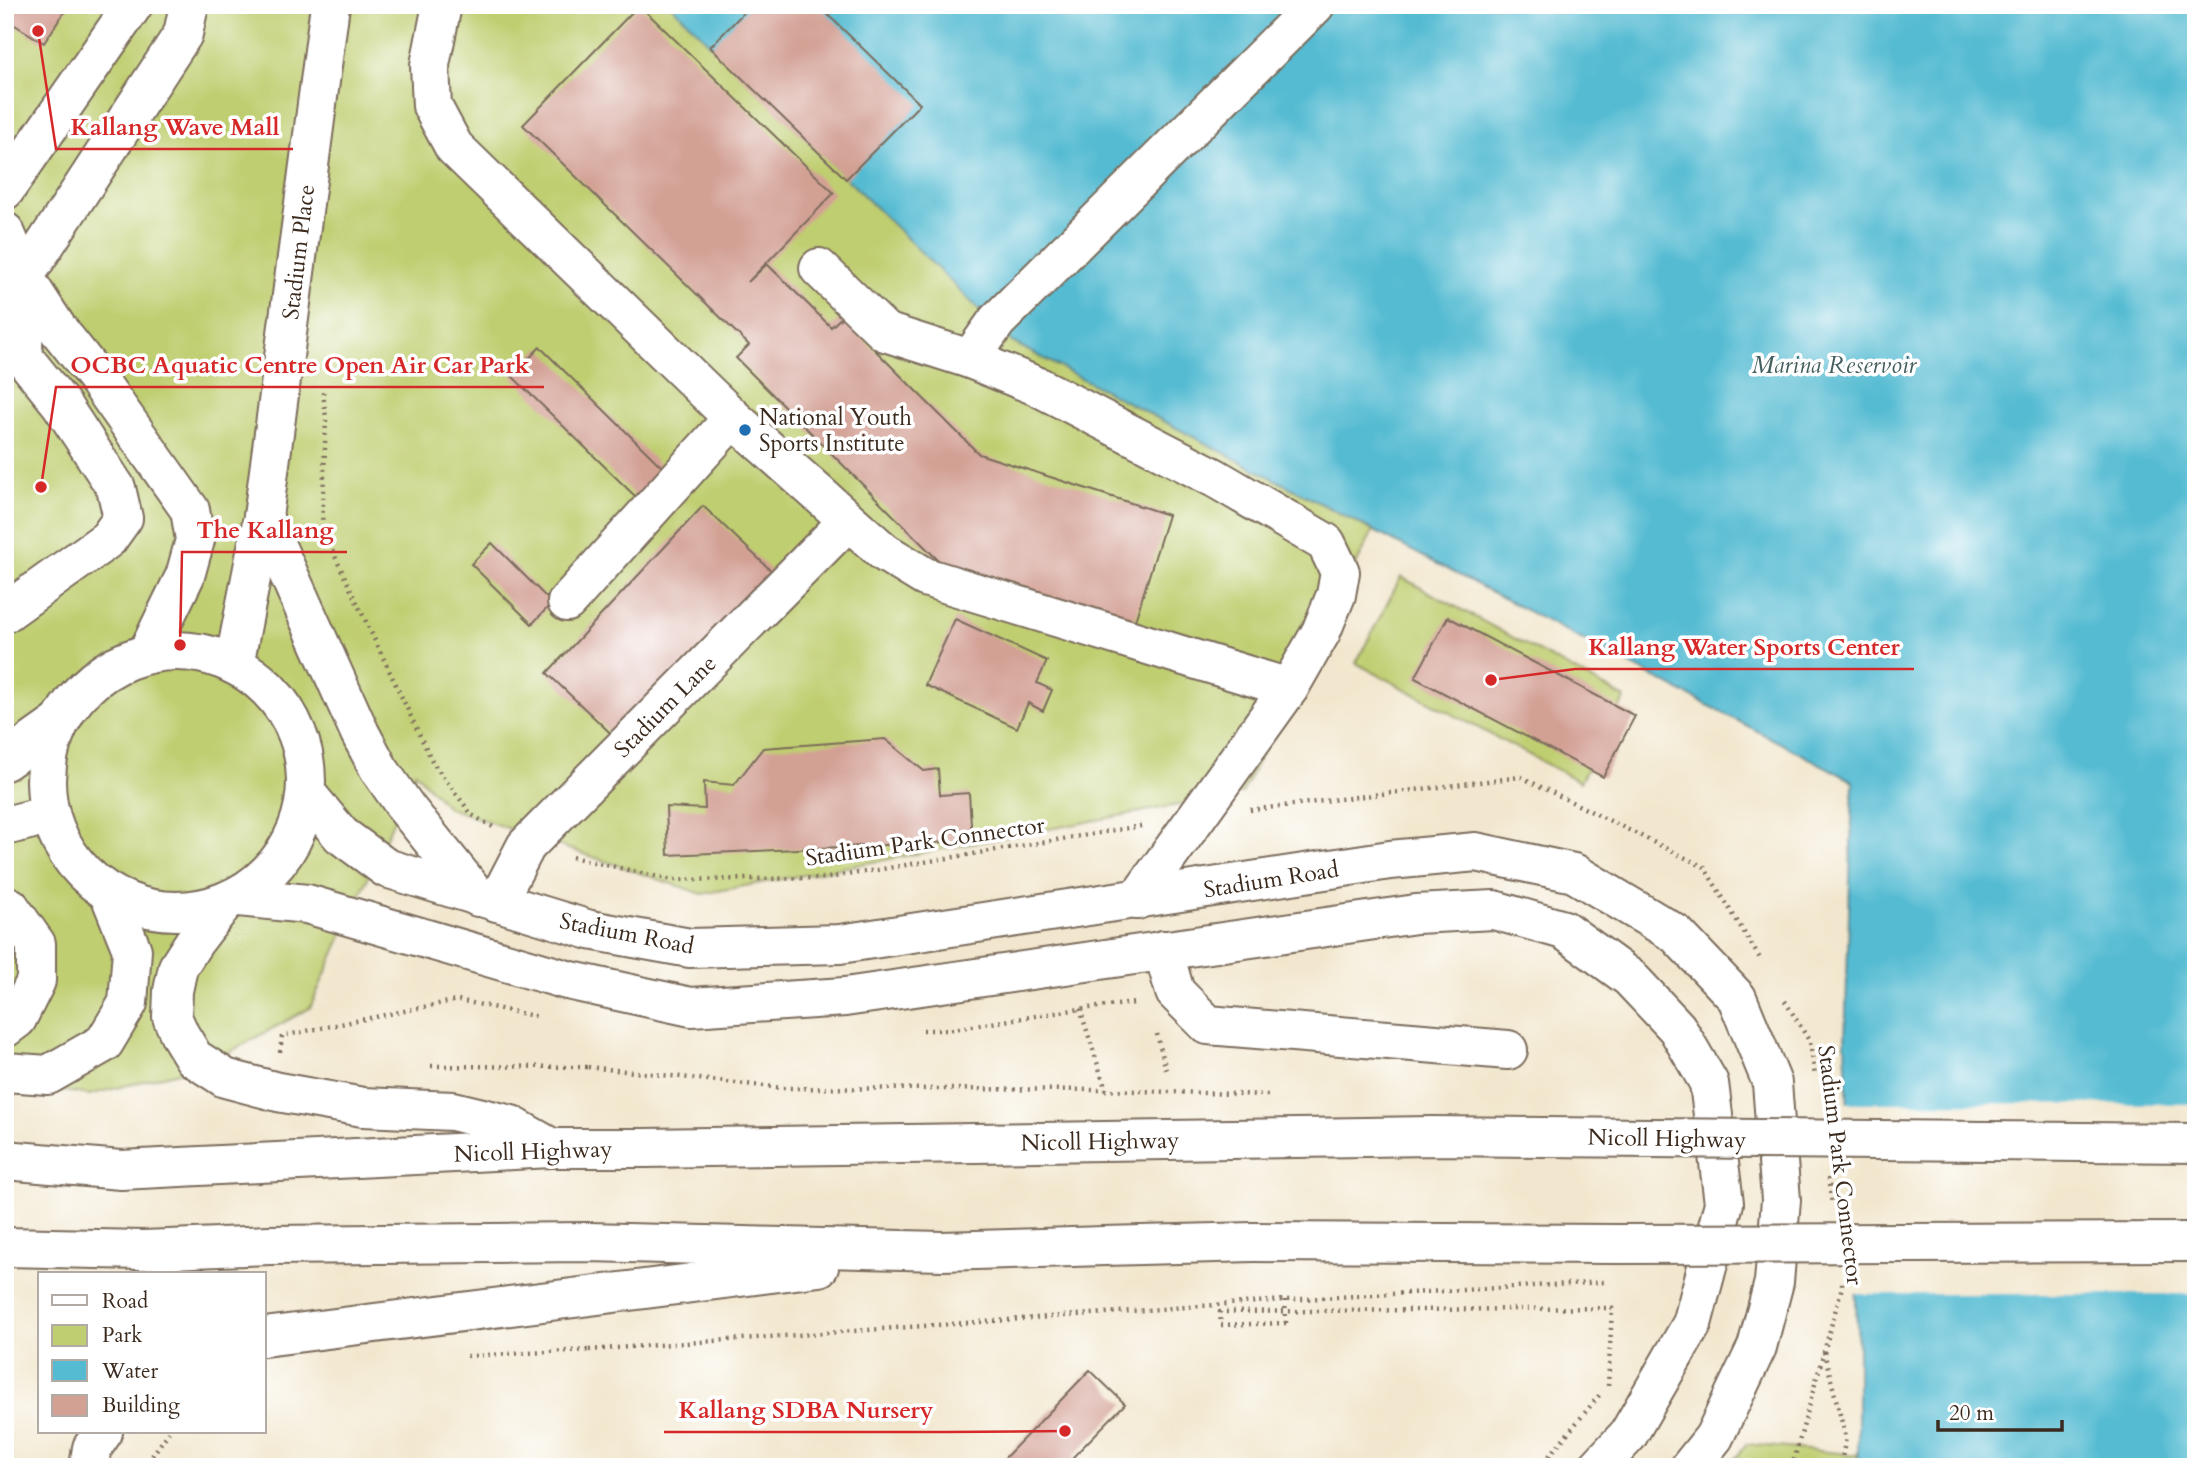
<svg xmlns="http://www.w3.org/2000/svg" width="2201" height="1472" font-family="Cardo,serif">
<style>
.green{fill:#bfce70;stroke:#7d7c47;stroke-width:2}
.water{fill:#54bbd2;stroke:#487278;stroke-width:2}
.pier{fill:#f2e7ce}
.building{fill:#d3a094}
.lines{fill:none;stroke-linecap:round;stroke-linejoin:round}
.minor-casing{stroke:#7b6c5c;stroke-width:42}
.highway-casing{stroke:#7b6c5c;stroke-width:42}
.path{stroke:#7b6c5c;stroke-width:4.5;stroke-dasharray:2 5;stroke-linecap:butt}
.minor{stroke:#fff;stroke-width:38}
.highway{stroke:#fff;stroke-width:38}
.highway-bridge-casing{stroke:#7b6c5c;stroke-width:42;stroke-linecap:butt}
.path-bridge{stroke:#7b6c5c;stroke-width:4.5;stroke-dasharray:2 5;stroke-linecap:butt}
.highway-bridge{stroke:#fff;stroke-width:38}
.poi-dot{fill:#1f6fb2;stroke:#fff;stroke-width:2.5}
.labels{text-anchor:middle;stroke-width:7;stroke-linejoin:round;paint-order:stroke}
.street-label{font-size:23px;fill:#3b2a1e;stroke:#fff}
.poi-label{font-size:23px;fill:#3b2a1e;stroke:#fff;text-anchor:start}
.water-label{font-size:24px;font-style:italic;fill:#445d5d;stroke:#fff}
.leader{fill:none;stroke:#d62828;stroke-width:2.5}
.callout-dot{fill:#d62828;stroke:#fff;stroke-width:2.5}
.callout-label{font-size:24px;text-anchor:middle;font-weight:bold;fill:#d62828;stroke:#fff;stroke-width:7;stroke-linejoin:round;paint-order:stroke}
</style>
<rect width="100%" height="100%" fill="#fff"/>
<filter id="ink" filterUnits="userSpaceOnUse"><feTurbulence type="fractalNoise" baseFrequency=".0143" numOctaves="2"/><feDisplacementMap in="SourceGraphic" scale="14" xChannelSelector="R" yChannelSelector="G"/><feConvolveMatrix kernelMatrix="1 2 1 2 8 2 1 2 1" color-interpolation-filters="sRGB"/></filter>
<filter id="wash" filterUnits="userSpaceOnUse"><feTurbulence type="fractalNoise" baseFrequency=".00686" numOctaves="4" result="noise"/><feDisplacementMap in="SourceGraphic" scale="28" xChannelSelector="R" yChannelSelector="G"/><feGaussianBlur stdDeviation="1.57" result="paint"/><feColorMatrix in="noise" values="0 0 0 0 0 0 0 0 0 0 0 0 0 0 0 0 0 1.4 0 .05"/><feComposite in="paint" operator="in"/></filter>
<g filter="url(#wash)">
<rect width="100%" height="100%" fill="#f2e7ce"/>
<!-- green -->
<g class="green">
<polygon points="5,5 671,5 1012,342 1373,531 1242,793 702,894 448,808 415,772 310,1008 206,1065 89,1095 5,1082"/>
<polygon points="1401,577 1625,698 1580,782 1356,663"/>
<polygon points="1747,1444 1858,1455 1856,1467 1728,1467"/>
</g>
<!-- water -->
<polygon class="water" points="671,5 2196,5 2196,1467 1856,1467 1858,1455 1858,1349 1845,1045 1853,781 1012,342"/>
<!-- pier -->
<polygon class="pier" points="1844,1103 2196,1104 2196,1294 1852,1294"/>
<g id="blocks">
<!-- building -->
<g class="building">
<polygon points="5,5 69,5 44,43 5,19"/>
<polygon points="639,5 834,193 748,282 767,264 831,327 842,317 979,454 1168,515 1134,624 939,561 736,358 749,345 523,125"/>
<polygon points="751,5 818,5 920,104 846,179 710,47"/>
<polygon points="540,347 667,472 639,500 512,376"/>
<polygon points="703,506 780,579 623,745 547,673"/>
<polygon points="492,543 552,603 532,624 471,564"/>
<polygon points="1448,617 1635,716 1603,777 1415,678"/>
<polygon points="955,619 1047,661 1037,683 1052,690 1043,711 1028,703 1017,728 925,685"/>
<polygon points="885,739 924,771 938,769 940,795 969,793 972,841 668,855 666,807 705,809 704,782 734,785 763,748"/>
<polygon points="1090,1370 1125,1404 1073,1457 1082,1467 996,1467"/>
</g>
</g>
</g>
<g filter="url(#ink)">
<use href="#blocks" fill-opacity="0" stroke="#7b6c5c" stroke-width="2"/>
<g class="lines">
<!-- minor casing -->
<g class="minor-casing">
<g id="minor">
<polyline points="442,5 430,65 432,106 454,147 733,418 884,552 925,577 1289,688"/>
<polyline points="5,190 133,5"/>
<polyline points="5,232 24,277 57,328 96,377 190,510 195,540 185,576 147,654"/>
<polyline points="819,268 885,332 970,359"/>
<polyline points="263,517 360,733 379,769 407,809 478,897"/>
<polyline points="567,602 733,418"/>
<polyline points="5,613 108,539 123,518 116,488 61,404 23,357 24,277 183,34 189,5"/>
<circle cx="176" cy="781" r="130"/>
<polyline points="234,665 263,517 330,5"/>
<polyline points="5,761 60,722"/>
<polyline points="306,793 341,835 386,868 590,930 690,948 840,944 1390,860 1476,852 1574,873 1676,934 1737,998 1772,1083 1781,1200 1774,1282 1757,1347 1714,1437 1690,1467"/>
<polyline points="5,826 49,815"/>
<polyline points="239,897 307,904 567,980 691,1007 845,997 1416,914 1494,910 1564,930 1630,978 1677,1028 1709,1083 1724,1203 1692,1324 1628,1435 1598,1467"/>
<polyline points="1137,900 1289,688 1321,632 1336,595 1340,572 1326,543 1215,478 1039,387 970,359 997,321 1315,5"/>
<polyline points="497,902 526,846 848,521"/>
<polyline points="1163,950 1175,992 1208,1025 1508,1050"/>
</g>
</g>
<!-- highway casing -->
<g class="highway-casing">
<g id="highway">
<polyline points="224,903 194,942 178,967 173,991 172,1017 180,1035 194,1058 225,1078 278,1092 363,1107 453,1111 511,1125 550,1147"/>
<polyline points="5,905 10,907 36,944 36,981 17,1019 5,1028"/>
<polyline points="5,1072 48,1075 104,1043 128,1003 132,950 109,893"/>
<polyline points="5,1160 121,1170 551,1148 645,1148"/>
<polyline points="1253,1242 1618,1244"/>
<polyline points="5,1247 143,1250 269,1245 589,1242 942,1251 1104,1246"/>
<polyline points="264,1337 819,1267"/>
<polyline points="89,1467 92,1448 103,1432"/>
</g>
</g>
<!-- path -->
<g class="path">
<polyline points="323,392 326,418 322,529 433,763 472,815 493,827"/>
<polyline points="1250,810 1521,777 1704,867 1761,960"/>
<polyline points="572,857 672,880 828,878 1141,826"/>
<polyline points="1785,1001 1810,1042 1815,1076"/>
<polyline points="1080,1009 1106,1090"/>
<polyline points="923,1030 947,1030 1080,1009 1136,1003"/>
<polyline points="1157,1034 1166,1070"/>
<polyline points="280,1052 282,1036 458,1000 539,1017"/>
<polyline points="431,1066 588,1067"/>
<polyline points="1828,1178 1832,1204"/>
<polyline points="1286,1323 1221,1325 1220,1312 1612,1308 1608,1386"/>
<polyline points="1824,1352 1846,1438 1840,1467"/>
<polyline points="467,1356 589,1350"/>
<polyline points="144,1467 169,1432"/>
<polyline points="1540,1467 1602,1392"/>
<polyline points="1792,1467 1842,1287 1842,1282"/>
</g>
<!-- minor -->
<use href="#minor" class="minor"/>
<!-- highway -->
<use href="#highway" class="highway"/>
<!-- highway-bridge casing -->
<g class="highway-bridge-casing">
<g id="highway-bridge">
<polyline points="645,1148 1432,1136 2196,1143"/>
<polyline points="1618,1244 2196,1242"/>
<polyline points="1104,1246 1253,1242"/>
</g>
</g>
<!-- path-bridge -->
<g class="path-bridge">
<polyline points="588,1067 782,1088 1106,1090 1268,1095"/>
<polyline points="1285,1300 1286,1323"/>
<polyline points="589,1350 1285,1300 1604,1282"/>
</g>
<!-- highway-bridge -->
<use href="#highway-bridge" class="highway-bridge"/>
</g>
</g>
<!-- markers -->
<circle class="poi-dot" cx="745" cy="430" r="7"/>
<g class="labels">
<!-- street labels -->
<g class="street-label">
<text transform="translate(298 252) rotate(-83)" y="8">Stadium Place</text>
<text transform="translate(665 706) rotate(-45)" y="8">Stadium Lane</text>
<text transform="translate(925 841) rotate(-8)" y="8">Stadium Park Connector</text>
<text transform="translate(1271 879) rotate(-9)" y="8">Stadium Road</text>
<text transform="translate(627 933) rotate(11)" y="8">Stadium Road</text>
<text transform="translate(1667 1138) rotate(1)" y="8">Nicoll Highway</text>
<text transform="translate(1100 1141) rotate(-1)" y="8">Nicoll Highway</text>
<text transform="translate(533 1151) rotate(-2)" y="8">Nicoll Highway</text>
<text transform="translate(1841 1165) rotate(83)" y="8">Stadium Park Connector</text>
</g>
<!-- poi labels -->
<g class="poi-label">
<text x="759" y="425">National Youth<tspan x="759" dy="26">Sports Institute</tspan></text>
</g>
<!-- water labels -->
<g class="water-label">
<text x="1834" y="373">Marina Reservoir</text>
</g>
</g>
<!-- callouts -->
<path class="leader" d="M38 31L56 149H293M41 487L56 387H544M180 645L182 552H347M1491 680L1575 669H1914M1065 1431L947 1432H664"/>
<g class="callout-dot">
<circle cx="38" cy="31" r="7"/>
<circle cx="41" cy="487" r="7"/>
<circle cx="180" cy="645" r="7"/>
<circle cx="1491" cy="680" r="7"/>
<circle cx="1065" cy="1431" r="7"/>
</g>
<g class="callout-label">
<text x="175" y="135">Kallang Wave Mall</text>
<text x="300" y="373">OCBC Aquatic Centre Open Air Car Park</text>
<text x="265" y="538">The Kallang</text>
<text x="1744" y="655">Kallang Water Sports Center</text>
<text x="806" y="1418">Kallang SDBA Nursery</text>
</g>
<!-- margin -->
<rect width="2201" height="1472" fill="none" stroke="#fff" stroke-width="28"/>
<!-- legend -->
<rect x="38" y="1272" width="228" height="161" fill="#ffffff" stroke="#b1aaa5" stroke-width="2"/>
<rect x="52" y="1295" width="35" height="10" fill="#ffffff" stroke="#b1aaa5" stroke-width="2"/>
<text x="102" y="1308" font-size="21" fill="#3b2a1e">Road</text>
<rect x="52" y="1325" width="35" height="21" fill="#bfce70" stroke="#b1aaa5" stroke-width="2"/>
<text x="102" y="1342" font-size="21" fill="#3b2a1e">Park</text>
<rect x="52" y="1360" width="35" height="21" fill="#54bbd2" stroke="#b1aaa5" stroke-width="2"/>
<text x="102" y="1378" font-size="21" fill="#3b2a1e">Water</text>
<rect x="52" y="1395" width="35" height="21" fill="#d3a094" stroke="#b1aaa5" stroke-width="2"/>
<text x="102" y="1412" font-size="21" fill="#3b2a1e">Building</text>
<!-- scale -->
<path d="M1938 1420v10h124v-10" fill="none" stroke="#3b2a1e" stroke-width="3.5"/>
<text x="1949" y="1420" font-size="21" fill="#3b2a1e" stroke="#ffffff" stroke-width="5" paint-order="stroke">20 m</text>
</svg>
